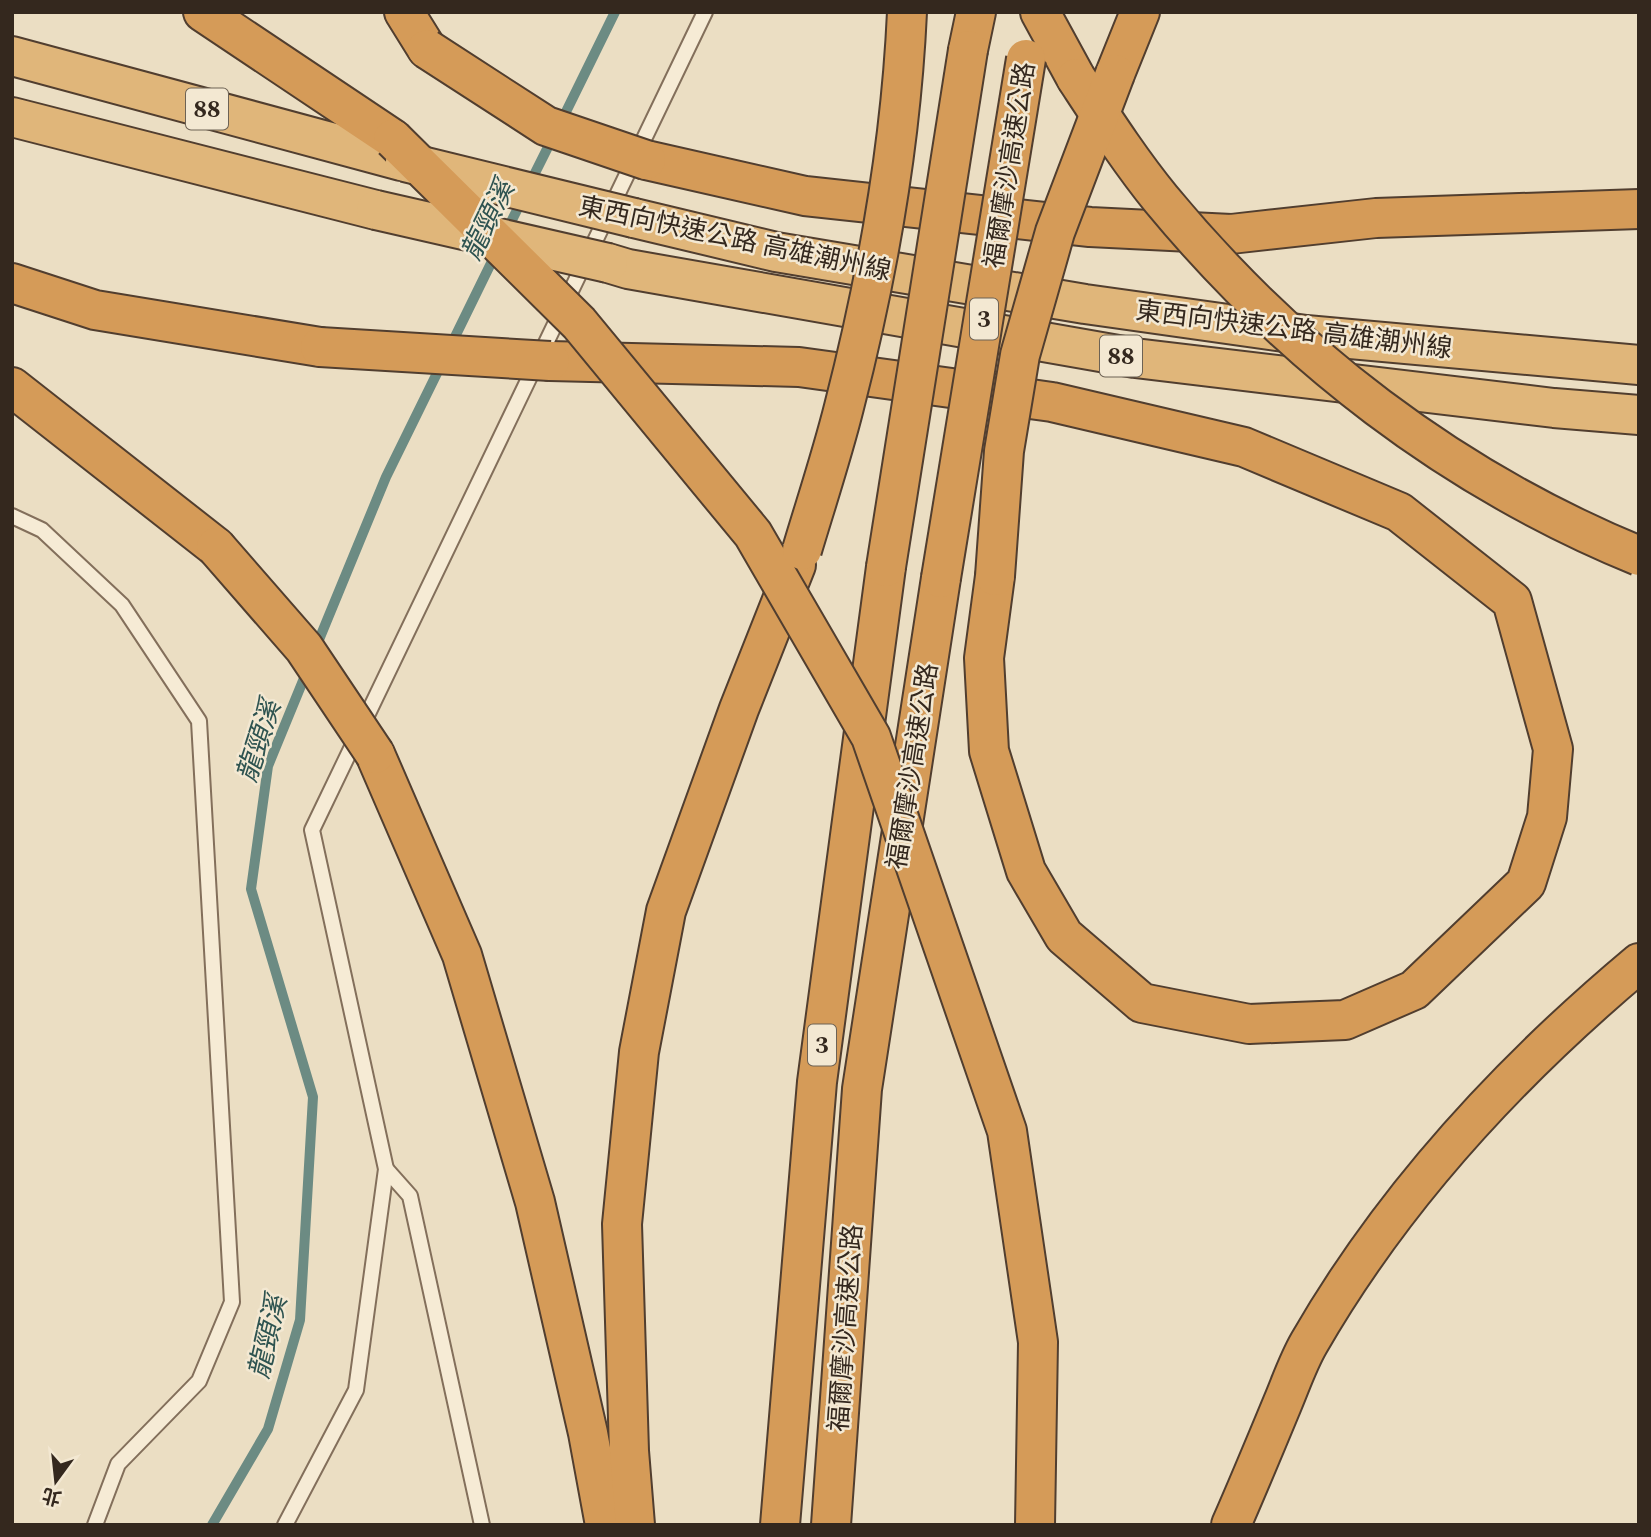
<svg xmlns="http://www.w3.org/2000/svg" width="1651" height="1537" font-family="Spectral,'Noto Sans TC',serif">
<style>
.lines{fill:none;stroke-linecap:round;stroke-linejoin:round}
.stream{stroke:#6c8b83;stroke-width:10}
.service-casing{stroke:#836f5b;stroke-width:18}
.trunk-casing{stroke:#513e2f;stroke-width:42}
.motorway-casing{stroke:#513e2f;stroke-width:42}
.service{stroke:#f6ebd5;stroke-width:14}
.trunk{stroke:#e0b67a;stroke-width:38}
.motorway{stroke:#d59b58;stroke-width:38}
.trunk-bridge-casing{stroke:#513e2f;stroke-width:42;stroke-linecap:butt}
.motorway-bridge-casing{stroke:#513e2f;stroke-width:42;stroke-linecap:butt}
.trunk-bridge{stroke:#e0b67a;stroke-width:38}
.motorway-bridge{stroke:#d59b58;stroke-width:38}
.labels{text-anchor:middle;stroke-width:5;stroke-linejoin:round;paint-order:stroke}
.shield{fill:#f3e8d2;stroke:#6d6254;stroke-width:2}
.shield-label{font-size:24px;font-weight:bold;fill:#34281e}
.street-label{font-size:26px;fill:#34281e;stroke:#f3e8d2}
.water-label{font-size:28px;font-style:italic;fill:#2e5350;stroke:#f3e8d2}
</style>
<rect width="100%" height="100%" fill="#ebdec3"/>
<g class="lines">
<!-- stream -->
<g class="stream">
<polyline points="560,124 615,12"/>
<polyline points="530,183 553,137"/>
<polyline points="507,230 522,200"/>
<polyline points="450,347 496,253"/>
<polyline points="316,647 386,477 442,363"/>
<polyline points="212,1525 268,1429 300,1320 313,1097 251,889 268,766 307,671"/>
</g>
<!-- service casing -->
<g class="service-casing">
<g id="service">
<polyline points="12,516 42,530 122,605 199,721 232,1302 199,1381 118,1464 95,1525"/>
<polyline points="386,1169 410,1196 482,1525"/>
<polyline points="285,1525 356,1390 386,1169 312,830 705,12"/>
</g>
</g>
<!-- trunk casing -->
<g class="trunk-casing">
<g id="trunk">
<polyline points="12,56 401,161"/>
<polyline points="12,117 376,210"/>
<polyline points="634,218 776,252 1085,304 1306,335 1639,365"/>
<polyline points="608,263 628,269 1135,358 1554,408 1639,415"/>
</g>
</g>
<!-- motorway casing -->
<g class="motorway-casing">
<g id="motorway">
<polyline points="203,12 393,139"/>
<polyline points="404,12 427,49"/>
<polyline points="1040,12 1076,78"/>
<polyline points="968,50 976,12"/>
<polyline points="1115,74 1140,12"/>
<polyline points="646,160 805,196 1090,227 1231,234 1376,218 1639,209"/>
<polyline points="12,283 95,310 320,347"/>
<polyline points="550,361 799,367 1052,402 1244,447 1399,512 1512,601 1553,749 1547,817 1526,883 1414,990 1345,1020 1249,1024 1142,1003 1064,936 1026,871 989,751 984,658 995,576"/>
<polyline points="12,387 216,547"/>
<polyline points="375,754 462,955 535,1202 588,1433 605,1525"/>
<polyline points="635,1525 629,1451 622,1224 639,1052 666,911 739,709 796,565"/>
<polyline points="780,1525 817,1082 886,567"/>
<polyline points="831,1525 862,1089 941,578"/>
<path d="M1231 1525C1249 1484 1266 1443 1283 1402 1291 1383 1298 1362 1309 1343 1393 1197 1510 1071 1639 963"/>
</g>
</g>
<!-- service -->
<use href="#service" class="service"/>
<!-- trunk -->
<use href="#trunk" class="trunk"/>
<!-- motorway -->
<use href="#motorway" class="motorway"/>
<!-- trunk-bridge casing -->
<g class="trunk-bridge-casing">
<g id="trunk-bridge">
<polyline points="405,162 634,218"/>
<polyline points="376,210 608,263"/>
</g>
</g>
<!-- motorway-bridge casing -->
<g class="motorway-bridge-casing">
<g id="motorway-bridge">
<polyline points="427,49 546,126 646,160"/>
<path d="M1076 78C1103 119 1130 161 1161 199 1290 355 1451 479 1639 556"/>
<polyline points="393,139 579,323 753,534 871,737 1007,1131 1038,1342 1035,1525"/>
<polyline points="320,347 550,361"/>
<polyline points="216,547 304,648 375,754"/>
<path d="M802 550C816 503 832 455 844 407 877 279 901 145 907 12"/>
<polyline points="886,567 968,50"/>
<polyline points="995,576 1004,451 1020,355 1055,232 1115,74"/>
<polyline points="941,578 1026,59"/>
</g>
</g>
<!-- trunk-bridge -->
<use href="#trunk-bridge" class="trunk-bridge"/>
<!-- motorway-bridge -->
<use href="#motorway-bridge" class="motorway-bridge"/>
</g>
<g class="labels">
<!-- shield labels -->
<g class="shield">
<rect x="186" y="88.5" width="42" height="41" rx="5"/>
<rect x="970" y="298.5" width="28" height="41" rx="5"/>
<rect x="1100" y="335.5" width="42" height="41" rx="5"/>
<rect x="808" y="1024.5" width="28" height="41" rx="5"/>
</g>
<g class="shield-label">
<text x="207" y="117">88</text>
<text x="984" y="327">3</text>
<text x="1121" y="364">88</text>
<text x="822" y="1053">3</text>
</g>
<!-- street labels -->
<g class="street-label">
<text transform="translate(1009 165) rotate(-81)" y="9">福爾摩沙高速公路</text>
<text transform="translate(735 238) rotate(12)" y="9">東西向快速公路 高雄潮州線</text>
<text transform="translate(1294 329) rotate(7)" y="9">東西向快速公路 高雄潮州線</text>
<text transform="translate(912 766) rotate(-81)" y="9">福爾摩沙高速公路</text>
<text transform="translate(845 1328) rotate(-86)" y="9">福爾摩沙高速公路</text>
</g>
<!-- water labels -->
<g class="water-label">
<text transform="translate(487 220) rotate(-64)" y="10">龍頸溪</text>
<text transform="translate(258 741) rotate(-72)" y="10">龍頸溪</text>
<text transform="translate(267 1337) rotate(-77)" y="10">龍頸溪</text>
</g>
</g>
<!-- border -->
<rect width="1651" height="1537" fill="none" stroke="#34281e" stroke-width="28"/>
<!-- north arrow -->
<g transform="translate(56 1481) rotate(195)" stroke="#f3e8d2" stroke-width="5" paint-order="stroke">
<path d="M0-5L12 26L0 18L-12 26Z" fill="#34281e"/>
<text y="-10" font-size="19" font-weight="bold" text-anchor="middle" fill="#34281e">北</text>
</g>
</svg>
